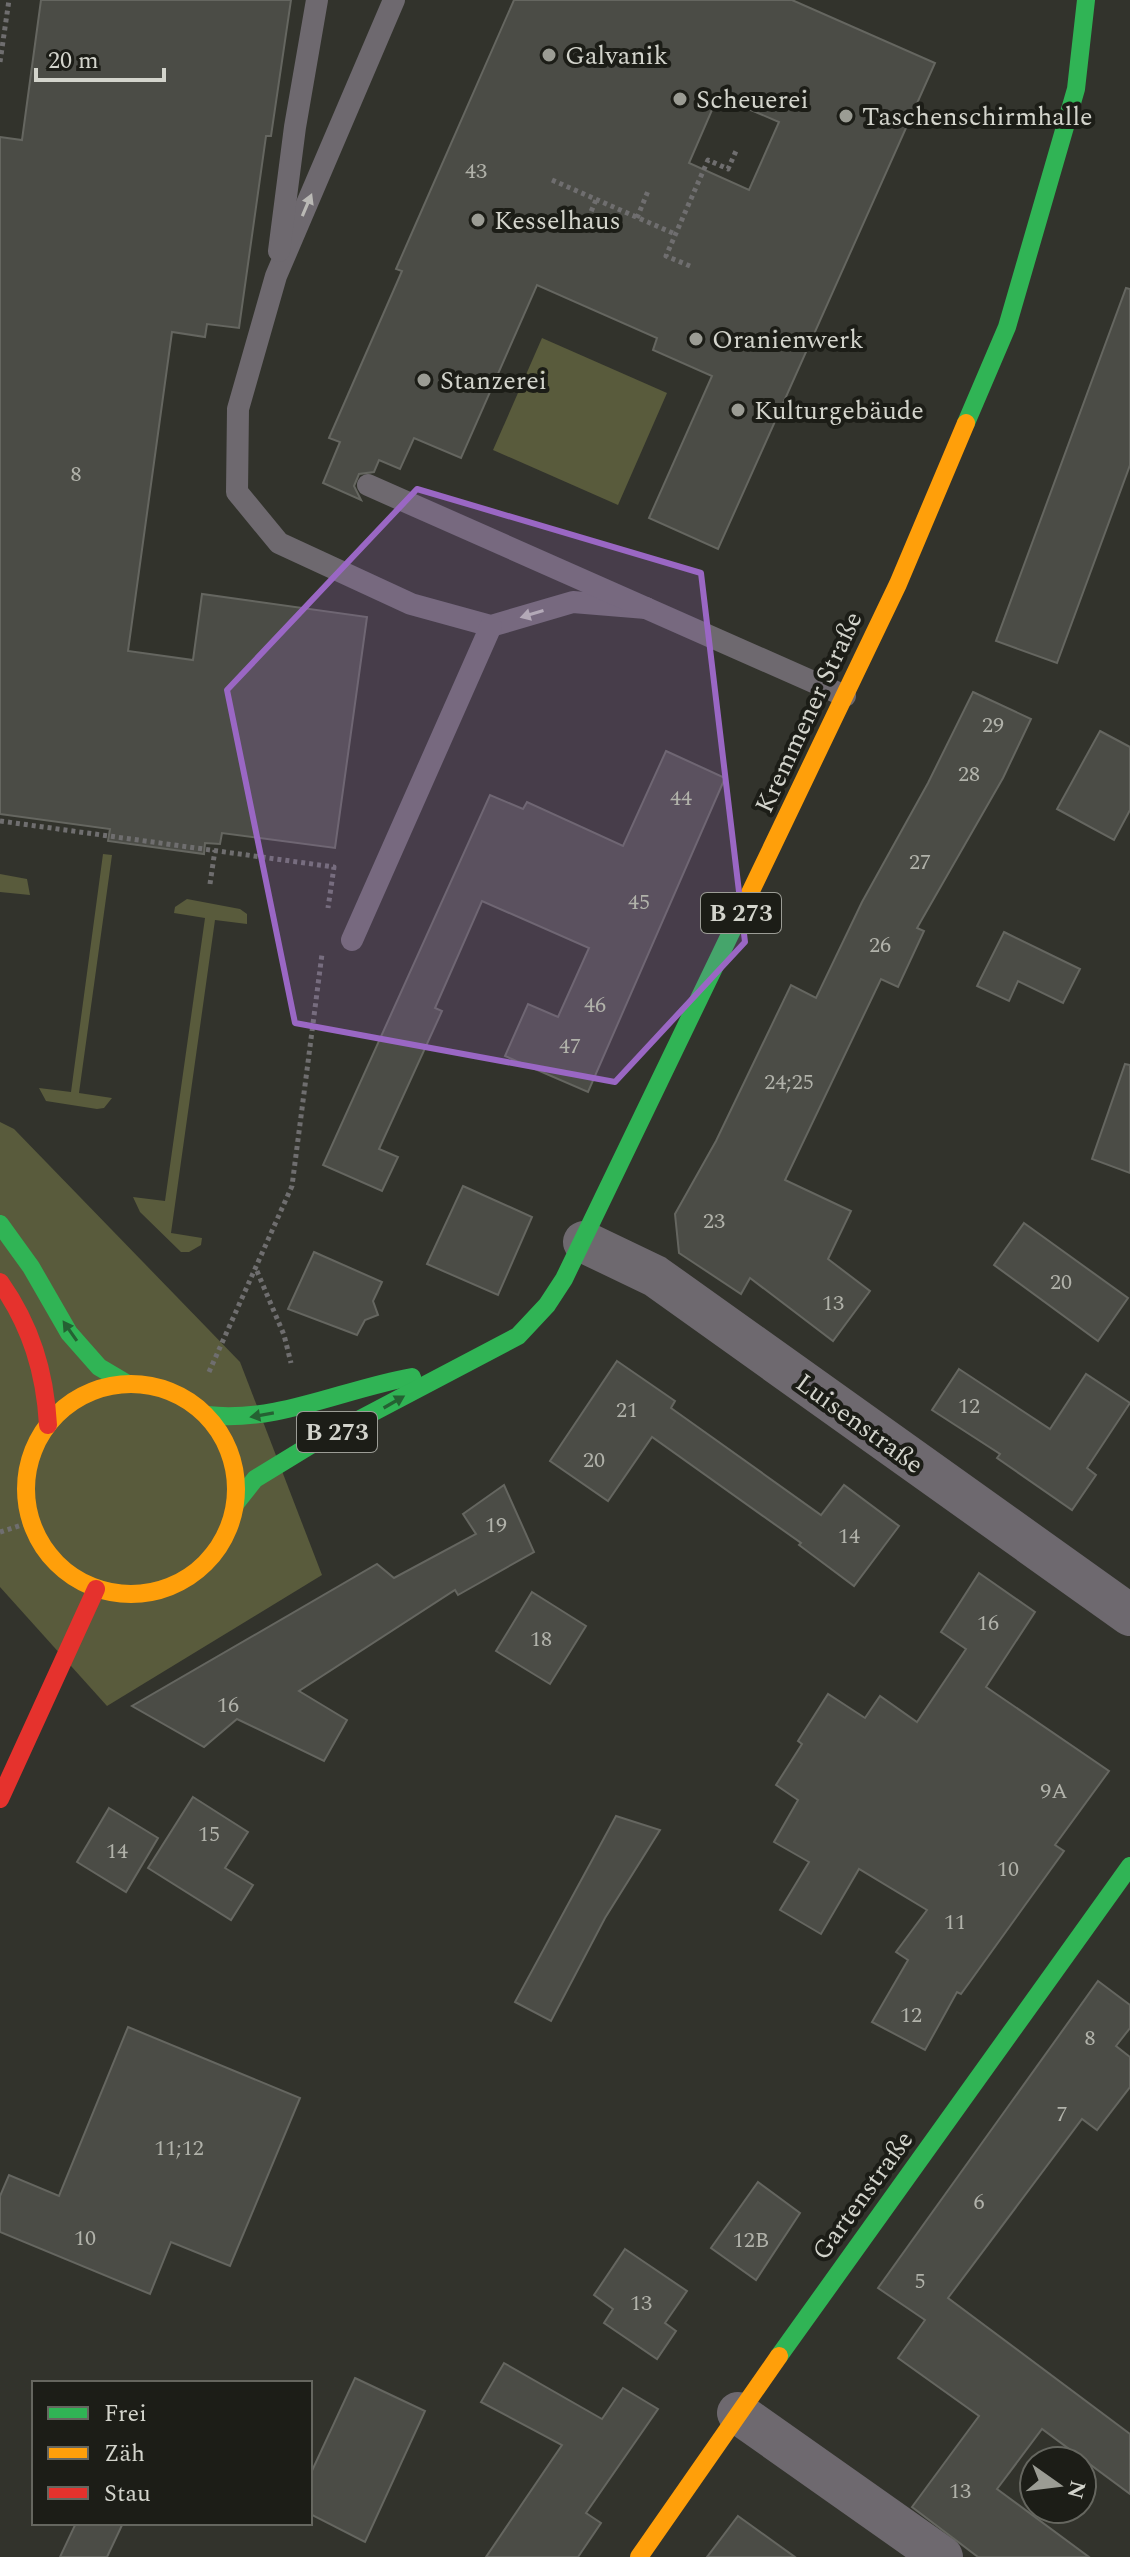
<svg xmlns="http://www.w3.org/2000/svg" width="1130" height="2557" font-family="Spectral,serif">
<style>
.green{fill:#595b3c}
.building{fill:#4b4c46;stroke:#656660;stroke-width:2;fill-rule:evenodd}
.lines{fill:none;stroke-linecap:round;stroke-linejoin:round}
.path{stroke:#6f6e6f;stroke-width:5;stroke-dasharray:4 4;stroke-linecap:butt}
.lane{stroke:#6e696f;stroke-width:22}
.street{stroke:#6e696f;stroke-width:42}
.fast{stroke:#30b455;stroke-width:18}
.slow{stroke:#ff9f0a;stroke-width:18}
.jam{stroke:#e5322d;stroke-width:18}
.oneway{fill:#bab9b5}
.oneway2{fill:#256133}
.marked{fill:#9a67c4;fill-opacity:0.2;stroke:#9a67c4;stroke-width:6;stroke-linejoin:round}
.poi-dot{fill:#9b9c94;stroke:#1c1d17;stroke-width:3}
.labels{text-anchor:middle;stroke-width:8;stroke-linejoin:round;paint-order:stroke}
.number-label{font-size:22px;fill:#b1b2aa}
.shield{fill:#1c1d17;stroke:#9c9d96;stroke-width:2}
.shield-label{font-size:24px;font-weight:bold;fill:#d3d4cc}
.poi-label{font-size:26px;fill:#d3d4cc;stroke:#1c1d17;text-anchor:start}
.street-label{font-size:26px;fill:#d3d4cc;stroke:#1c1d17}
</style>
<rect width="100%" height="100%" fill="#32332c"/>
<!-- green -->
<g class="green">
<polygon points="542,338 667,393 618,505 493,450"/>
<polygon points="103,854 112,855 79,1093 112,1098 104,1108 97,1109 46,1101 39,1088 71,1092"/>
<polygon points="0,874 27,879 30,895 0,892"/>
<polygon points="187,899 240,909 247,914 247,924 215,920 171,1233 202,1238 201,1245 189,1252 181,1252 140,1212 133,1197 165,1201 205,918 174,913 175,907"/>
<polygon points="0,1122 14,1129 240,1362 322,1575 107,1706 0,1587"/>
</g>
<!-- building -->
<g class="building">
<polygon points="41,0 291,0 271,136 266,136 239,328 207,324 205,337 172,332 128,651 193,660 202,594 367,617 335,848 222,833 220,844 205,843 204,854 108,841 110,829 0,814 0,137 22,140"/>
<path d="M514 0H792L935 63 718 549 649 518 712 376 653 350 657 338 537 285 461 458 414 438 400 469 379 460 374 472 359 474 354 486 361 500 323 483 340 442 329 438 402 271 396 269 414 228ZM718 96 779 122 749 190 689 163Z"/>
<polygon points="1126,288 1130,289 1130,465 1057,663 996,641"/>
<polygon points="973,692 1031,719 1003,778 917,928 924,931 898,987 881,979 785,1180 851,1211 828,1259 870,1291 833,1341 750,1278 741,1294 679,1253 675,1214 716,1141 791,985 816,998 862,902 928,783"/>
<polygon points="1100,731 1130,747 1130,810 1114,840 1057,809"/>
<polygon points="666,751 725,778 588,1092 505,1056 528,1004 558,1017 589,948 482,901 435,1008 442,1011 379,1149 398,1157 382,1191 323,1165 490,795 523,809 527,802 623,846"/>
<polygon points="1004,932 1080,969 1063,1003 1018,981 1009,1001 977,986"/>
<polygon points="1125,1064 1130,1065 1130,1173 1092,1159"/>
<polygon points="463,1186 532,1217 498,1295 427,1264"/>
<polygon points="1024,1223 1128,1298 1098,1341 994,1265"/>
<polygon points="314,1252 382,1282 373,1301 378,1315 365,1320 357,1335 288,1309"/>
<polygon points="617,1361 675,1401 671,1408 821,1515 844,1485 899,1526 854,1586 799,1545 801,1543 652,1437 608,1501 550,1461"/>
<polygon points="959,1369 1050,1429 1086,1374 1130,1403 1087,1468 1096,1475 1072,1510 997,1458 1000,1454 932,1410"/>
<polygon points="504,1485 534,1552 458,1595 455,1590 299,1691 347,1720 324,1761 237,1719 204,1747 132,1706 377,1564 394,1578 476,1534 463,1514"/>
<polygon points="979,1573 1035,1612 986,1687 1109,1771 1055,1845 1064,1851 961,1994 957,1992 925,2050 872,2022 908,1960 896,1952 927,1910 859,1869 821,1934 780,1910 809,1862 774,1842 798,1800 776,1785 802,1744 798,1741 828,1694 865,1718 880,1696 917,1722 966,1649 941,1632"/>
<polygon points="532,1592 586,1626 550,1684 496,1651"/>
<polygon points="193,1797 248,1832 225,1868 253,1885 231,1920 148,1868"/>
<polygon points="109,1808 158,1838 126,1892 77,1862"/>
<polygon points="616,1816 660,1830 605,1918 551,2021 515,2002"/>
<polygon points="1098,1981 1130,2005 1130,2028 1116,2046 1130,2057 1130,2087 1097,2130 1082,2119 948,2298 1130,2434 1130,2494 1042,2429 997,2489 1089,2557 978,2557 912,2507 979,2416 898,2358 925,2320 878,2288"/>
<polygon points="128,2027 300,2098 230,2266 171,2242 150,2294 0,2232 0,2196 9,2175 59,2196"/>
<polygon points="758,2182 800,2213 756,2280 711,2248"/>
<polygon points="625,2249 687,2291 665,2323 676,2331 657,2359 604,2323 613,2309 594,2295"/>
<polygon points="504,2363 602,2419 623,2388 658,2409 586,2513 601,2523 578,2557 486,2557 562,2445 481,2402"/>
<polygon points="355,2378 425,2411 365,2542 310,2514 310,2475"/>
<polygon points="738,2516 795,2557 707,2557"/>
<polygon points="76,2523 123,2523 107,2557 60,2557"/>
</g>
<g class="lines">
<!-- path -->
<g class="path">
<polyline points="0,62 9,0"/>
<polyline points="552,180 675,234"/>
<polyline points="637,218 648,191"/>
<polyline points="585,226 596,200"/>
<polyline points="690,266 666,256 708,160 728,169 736,151"/>
<polyline points="0,821 334,867 328,908"/>
<polyline points="210,884 215,850"/>
<polyline points="257,1271 284,1335 291,1363"/>
<polyline points="209,1372 292,1186 322,954"/>
<polyline points="0,1532 31,1522"/>
</g>
<!-- lane -->
<g class="lane">
<polyline points="394,0 276,276 238,409 237,492 279,543 411,604 491,626 573,602 646,608"/>
<polyline points="279,251 295,127 317,0"/>
<polyline points="368,485 845,696"/>
<polyline points="352,940 491,626"/>
</g>
<!-- street -->
<g class="street">
<polyline points="584,1242 655,1276 1130,1615"/>
<polyline points="738,2413 942,2557"/>
</g>
<!-- fast -->
<g class="fast">
<polyline points="966,423 1007,327 1076,89 1086,0"/>
<polyline points="0,1224 31,1267 69,1333 99,1367 126,1383"/>
<path d="M207 1415C278 1423 343 1389 412 1377"/>
<polyline points="236,1503 255,1479 309,1446 518,1336 547,1305 564,1279 738,918"/>
<polyline points="779,2356 1130,1866"/>
</g>
<!-- slow -->
<g class="slow">
<polyline points="738,918 898,584 966,423"/>
<circle cx="131" cy="1489" r="105"/>
<polyline points="639,2557 779,2356"/>
</g>
<!-- jam -->
<g class="jam">
<path d="M0 1282C31 1326 45 1372 48 1425"/>
<polyline points="0,1799 96,1589"/>
</g>
</g>
<!-- one-way arrows -->
<defs><path id="oneway-solid" d="M-6-.8H1V-3.2L6.5 0L1 3.2V.8H-6Z" transform="scale(2)"/></defs>
<g class="oneway">
<use href="#oneway-solid" transform="translate(307 205) rotate(-67)"/>
<use href="#oneway-solid" transform="translate(532 614) rotate(163)"/>
</g>
<g class="oneway2">
<use href="#oneway-solid" transform="translate(70 1331) rotate(-125)"/>
<use href="#oneway-solid" transform="translate(394 1402) rotate(-30)"/>
<use href="#oneway-solid" transform="translate(262 1415) rotate(170)"/>
</g>
<!-- marked area -->
<path class="marked" d="M417 489 701 573 745 942 615 1082 295 1023 227 690Z"/>
<!-- markers -->
<g class="poi-dot">
<circle cx="549" cy="55" r="8"/>
<circle cx="680" cy="99" r="8"/>
<circle cx="846" cy="116" r="8"/>
<circle cx="478" cy="220" r="8"/>
<circle cx="696" cy="339" r="8"/>
<circle cx="424" cy="380" r="8"/>
<circle cx="738" cy="410" r="8"/>
</g>
<g class="labels">
<!-- number labels -->
<g class="number-label">
<text x="476" y="178">43</text>
<text x="76" y="481">8</text>
<text x="993" y="732">29</text>
<text x="969" y="781">28</text>
<text x="681" y="805">44</text>
<text x="920" y="869">27</text>
<text x="639" y="909">45</text>
<text x="880" y="952">26</text>
<text x="595" y="1012">46</text>
<text x="570" y="1053">47</text>
<text x="789" y="1089">24;25</text>
<text x="714" y="1228">23</text>
<text x="1061" y="1289">20</text>
<text x="833" y="1310">13</text>
<text x="969" y="1413">12</text>
<text x="627" y="1417">21</text>
<text x="594" y="1467">20</text>
<text x="496" y="1532">19</text>
<text x="849" y="1543">14</text>
<text x="988" y="1630">16</text>
<text x="541" y="1646">18</text>
<text x="228" y="1712">16</text>
<text x="1054" y="1798">9A</text>
<text x="209" y="1841">15</text>
<text x="117" y="1858">14</text>
<text x="1008" y="1876">10</text>
<text x="955" y="1929">11</text>
<text x="911" y="2022">12</text>
<text x="1090" y="2045">8</text>
<text x="1062" y="2121">7</text>
<text x="179" y="2155">11;12</text>
<text x="979" y="2209">6</text>
<text x="85" y="2245">10</text>
<text x="751" y="2247">12B</text>
<text x="920" y="2288">5</text>
<text x="641" y="2310">13</text>
<text x="960" y="2498">13</text>
</g>
<!-- shield labels -->
<g class="shield">
<rect x="701" y="893" width="80" height="40" rx="6"/>
<rect x="297" y="1412" width="80" height="40" rx="6"/>
</g>
<g class="shield-label">
<text x="741" y="921">B 273</text>
<text x="337" y="1440">B 273</text>
</g>
<!-- poi labels -->
<g class="poi-label">
<text x="565" y="64">Galvanik</text>
<text x="696" y="108">Scheuerei</text>
<text x="862" y="125">Taschenschirmhalle</text>
<text x="494" y="229">Kesselhaus</text>
<text x="712" y="348">Oranienwerk</text>
<text x="440" y="389">Stanzerei</text>
<text x="754" y="419">Kulturgebäude</text>
</g>
<!-- street labels -->
<g class="street-label">
<text transform="translate(808 712) rotate(-65)" y="9">Kremmener Straße</text>
<text transform="translate(860 1423) rotate(36)" y="9">Luisenstraße</text>
<text transform="translate(862 2195) rotate(-54)" y="9">Gartenstraße</text>
</g>
</g>
<!-- legend -->
<rect x="32" y="2381" width="280" height="144" fill="#1c1d17" stroke="#65665f" stroke-width="2"/>
<rect x="48" y="2407" width="40" height="12" fill="#30b455" stroke="#65665f" stroke-width="2"/>
<text x="104" y="2421" font-size="24" fill="#d3d4cc">Frei</text>
<rect x="48" y="2447" width="40" height="12" fill="#ff9f0a" stroke="#65665f" stroke-width="2"/>
<text x="104" y="2461" font-size="24" fill="#d3d4cc">Zäh</text>
<rect x="48" y="2487" width="40" height="12" fill="#e5322d" stroke="#65665f" stroke-width="2"/>
<text x="104" y="2501" font-size="24" fill="#d3d4cc">Stau</text>
<!-- north arrow -->
<g transform="translate(1058 2485) rotate(104)"><circle r="38" fill="#1c1d17" stroke="#65665f" stroke-width="2"/>
<path d="M0-6L14 30L0 20L-14 30Z" fill="#9b9c94"/>
<text y="-12" font-size="22" font-weight="bold" text-anchor="middle" fill="#d3d4cc">N</text>
</g>
<!-- scale -->
<path d="M36 68v12h128v-12" fill="none" stroke="#d3d4cc" stroke-width="4"/>
<text x="48" y="68" font-size="24" fill="#d3d4cc" stroke="#1c1d17" stroke-width="6" paint-order="stroke">20 m</text>
</svg>
